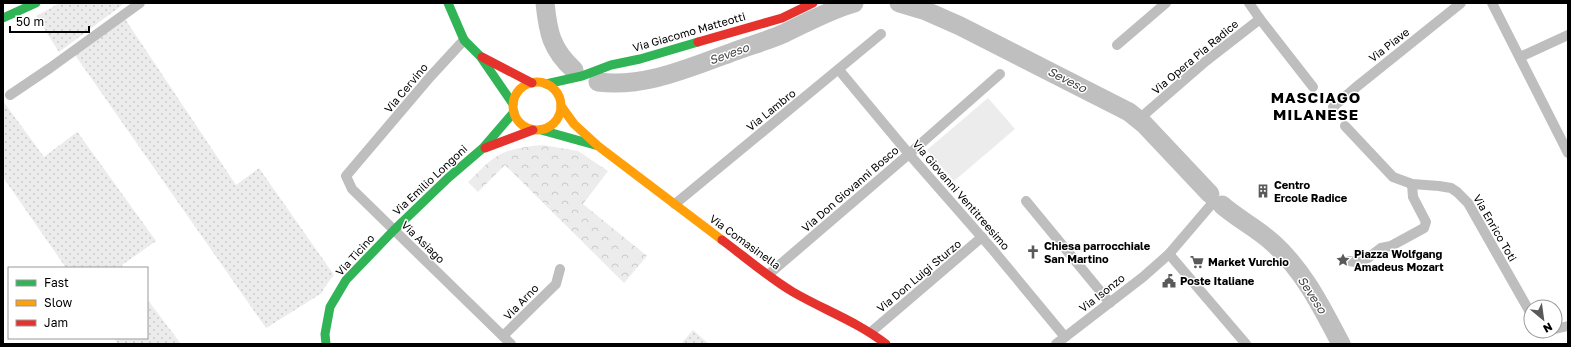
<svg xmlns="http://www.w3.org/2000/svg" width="1571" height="347" font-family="'Golos Text',sans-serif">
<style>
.grass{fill:url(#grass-dots)}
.forest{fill:url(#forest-crowns)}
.garden{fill:#ececec}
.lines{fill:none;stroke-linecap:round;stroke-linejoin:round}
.river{stroke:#bfbfbf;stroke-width:19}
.street{stroke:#bebebe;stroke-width:10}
.fast{stroke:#30b455;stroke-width:9}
.slow{stroke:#ff9f0a;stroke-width:9}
.jam{stroke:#e5322d;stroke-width:9}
.labels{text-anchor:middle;stroke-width:3;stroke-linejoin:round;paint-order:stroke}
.street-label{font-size:11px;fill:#000;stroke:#fff}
.poi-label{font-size:11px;font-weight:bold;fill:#000;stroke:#fff;text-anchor:start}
.water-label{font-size:12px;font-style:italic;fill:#444;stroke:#fff}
.district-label{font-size:15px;font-weight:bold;letter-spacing:1px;fill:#000;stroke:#fff}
</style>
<defs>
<pattern id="grass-dots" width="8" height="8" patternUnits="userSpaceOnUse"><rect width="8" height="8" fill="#ececec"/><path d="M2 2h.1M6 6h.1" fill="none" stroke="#c9c9c9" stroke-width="1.8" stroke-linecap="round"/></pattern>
<pattern id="forest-crowns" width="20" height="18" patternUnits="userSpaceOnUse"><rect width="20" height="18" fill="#ececec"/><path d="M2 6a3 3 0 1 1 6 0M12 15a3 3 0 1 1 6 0" fill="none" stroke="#c9c9c9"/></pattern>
</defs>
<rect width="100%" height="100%" fill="#fff"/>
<!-- grass -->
<g class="grass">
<polygon points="60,3 125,3 59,52 36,16"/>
<polygon points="125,19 236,185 259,168 334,275 324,288 322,293 266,328 75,55"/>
<polygon points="3,101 44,157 77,132 76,130 156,241 122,265 123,268 66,268 3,177"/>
<polygon points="147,299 181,344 118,344 114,338 147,338"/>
<polygon points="693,330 709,344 681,344"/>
</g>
<!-- forest -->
<path class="forest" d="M543 145 578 151 608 171 583 204 647 256 624 283 505 165 478 192 468 182C478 173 488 160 501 154 514 148 529 146 543 145Z"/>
<!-- garden -->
<polygon class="garden" points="988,98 1015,129 954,181 927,150"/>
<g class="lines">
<!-- river -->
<g class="river">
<path d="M545 3C548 32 551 49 574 70"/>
<polyline points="899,3 926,11 960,26 1129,112 1144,124 1210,194"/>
<path d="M598 82C644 88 688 68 730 53 748 46 767 41 785 33 808 22 829 10 854 3"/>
<path d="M1222 205C1238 219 1258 229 1273 243 1304 271 1322 308 1341 344"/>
</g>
<!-- street -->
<g class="street">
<polyline points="1249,3 1260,19 1313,87"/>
<polyline points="1492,3 1568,153"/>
<polyline points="464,40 430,77 346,176 352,189 511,344"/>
<polyline points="1117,45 1166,3"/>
<polyline points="1520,57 1568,35"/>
<polyline points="839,70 909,154 993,250 1065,337"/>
<polyline points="10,95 50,68 140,3"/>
<polyline points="1333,107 1355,88 1461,3"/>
<polyline points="1146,113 1206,61 1260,19"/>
<polyline points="1345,126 1393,177 1412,184 1439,186 1451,188 1457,192 1468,203 1531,314"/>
<polyline points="1026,201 1110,303"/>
<polyline points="675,204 881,34"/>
<polyline points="1169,254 1246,344"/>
<polyline points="1349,261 1355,262 1368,258 1381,248 1391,246 1424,228 1426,222 1413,197 1412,184"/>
<polyline points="769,274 909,154 1000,74"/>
<polyline points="1555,329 1568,326"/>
<polyline points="871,332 982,237"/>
<polyline points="503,336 556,284 560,269"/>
<polyline points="1056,344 1143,277 1169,254 1210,206"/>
</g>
<!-- fast -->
<g class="fast">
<polyline points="448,3 464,40 480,56 513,104"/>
<polyline points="3,18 36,3"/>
<polyline points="546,84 582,76 611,65 640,59 698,42"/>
<polyline points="541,130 595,145"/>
<polyline points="326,344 325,334 330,307 346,280 394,230 448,178 483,148 514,112"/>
</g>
<!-- slow -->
<g class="slow">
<circle cx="537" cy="106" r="24"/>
<polyline points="561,106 574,124 598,146 722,240"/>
</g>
<!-- jam -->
<g class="jam">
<polyline points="698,42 782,18 813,3"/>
<polyline points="482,57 532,83"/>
<polyline points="485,148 533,130"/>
<path d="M722 240C745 257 768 277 793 292 824 310 858 322 886 344"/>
</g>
</g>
<!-- icons -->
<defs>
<g id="building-bare" transform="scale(1.08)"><path d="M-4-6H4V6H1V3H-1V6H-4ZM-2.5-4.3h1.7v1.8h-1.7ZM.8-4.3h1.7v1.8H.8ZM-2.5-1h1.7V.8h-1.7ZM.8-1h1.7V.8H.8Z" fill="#595959" stroke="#fff" stroke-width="2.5" paint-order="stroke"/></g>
<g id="church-bare" transform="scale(1.08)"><path d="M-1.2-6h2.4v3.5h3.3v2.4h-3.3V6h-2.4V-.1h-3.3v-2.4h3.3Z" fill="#595959" stroke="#fff" stroke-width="2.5" paint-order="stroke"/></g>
<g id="sight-bare" transform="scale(1.08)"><path d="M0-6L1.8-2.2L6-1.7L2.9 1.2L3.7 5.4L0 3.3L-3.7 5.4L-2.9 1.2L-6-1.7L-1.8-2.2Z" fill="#595959" stroke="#fff" stroke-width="2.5" paint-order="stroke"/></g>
<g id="supermarket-bare" transform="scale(1.08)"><path d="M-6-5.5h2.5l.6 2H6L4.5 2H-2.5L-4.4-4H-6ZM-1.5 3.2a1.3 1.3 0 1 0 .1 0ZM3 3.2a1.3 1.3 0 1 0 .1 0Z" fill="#595959" stroke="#fff" stroke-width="2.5" paint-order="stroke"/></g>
<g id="civic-bare" transform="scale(1.08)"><path d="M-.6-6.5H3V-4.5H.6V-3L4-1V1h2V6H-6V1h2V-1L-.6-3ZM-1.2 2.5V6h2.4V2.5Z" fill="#595959" stroke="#fff" stroke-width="2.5" paint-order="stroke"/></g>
</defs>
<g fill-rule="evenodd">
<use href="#building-bare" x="1263" y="191"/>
<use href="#church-bare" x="1033" y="252"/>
<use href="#sight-bare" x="1343" y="260"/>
<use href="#supermarket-bare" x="1197" y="262"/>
<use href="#civic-bare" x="1169" y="281"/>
</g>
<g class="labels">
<!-- street labels -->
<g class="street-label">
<text transform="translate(689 32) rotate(-16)" y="4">Via Giacomo Matteotti</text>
<text transform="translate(1389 45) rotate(-38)" y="4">Via Piave</text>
<text transform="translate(1195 57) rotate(-40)" y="4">Via Opera Pia Radice</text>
<text transform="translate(406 88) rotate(-50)" y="4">Via Cervino</text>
<text transform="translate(771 110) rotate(-39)" y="4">Via Lambro</text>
<text transform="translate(430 180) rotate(-43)" y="4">Via Emilio Longoni</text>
<text transform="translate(850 189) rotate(-41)" y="4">Via Don Giovanni Bosco</text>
<text transform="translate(961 195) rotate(49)" y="4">Via Giovanni Ventitreesimo</text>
<text transform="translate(1495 228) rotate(60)" y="4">Via Enrico Toti</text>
<text transform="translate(423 242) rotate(44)" y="4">Via Asiago</text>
<text transform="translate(745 242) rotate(36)" y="4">Via Comasinella</text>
<text transform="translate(355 255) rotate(-48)" y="4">Via Ticino</text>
<text transform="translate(919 276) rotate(-40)" y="4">Via Don Luigi Sturzo</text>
<text transform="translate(1102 293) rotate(-38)" y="4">Via Isonzo</text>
<text transform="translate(521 302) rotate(-46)" y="4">Via Arno</text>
</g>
<!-- poi labels -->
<g class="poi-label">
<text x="1274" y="189">Centro<tspan x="1274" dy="13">Ercole Radice</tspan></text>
<text x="1044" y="250">Chiesa parrocchiale<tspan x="1044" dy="13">San Martino</tspan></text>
<text x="1354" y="258">Piazza Wolfgang<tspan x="1354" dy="13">Amadeus Mozart</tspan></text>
<text x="1208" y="266">Market Vurchio</text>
<text x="1180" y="285">Poste Italiane</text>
</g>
<!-- water labels -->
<g class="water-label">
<text transform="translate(729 54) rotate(-20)" y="4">Seveso</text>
<text transform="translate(1067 80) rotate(27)" y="4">Seveso</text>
<text transform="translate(1312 295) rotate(57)" y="4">Seveso</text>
</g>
<!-- district labels -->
<g class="district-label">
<text x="1316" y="103">MASCIAGO<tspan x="1316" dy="17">MILANESE</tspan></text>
</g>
</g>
<!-- border -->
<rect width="1571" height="347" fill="none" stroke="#000000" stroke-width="8"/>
<!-- legend -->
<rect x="8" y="267" width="140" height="72" fill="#ffffff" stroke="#999999"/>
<rect x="16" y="280" width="20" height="6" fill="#30b455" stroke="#999999"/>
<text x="44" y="287" font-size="12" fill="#000000">Fast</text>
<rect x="16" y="300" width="20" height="6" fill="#ff9f0a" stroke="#999999"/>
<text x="44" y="307" font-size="12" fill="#000000">Slow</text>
<rect x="16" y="320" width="20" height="6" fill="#e5322d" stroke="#999999"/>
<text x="44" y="327" font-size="12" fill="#000000">Jam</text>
<!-- north arrow -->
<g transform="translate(1543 319) rotate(151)"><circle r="19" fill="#ffffff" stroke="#999999"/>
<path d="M0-3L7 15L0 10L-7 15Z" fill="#595959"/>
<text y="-6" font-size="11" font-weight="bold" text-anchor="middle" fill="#000000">N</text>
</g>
<!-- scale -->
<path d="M10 26v6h79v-6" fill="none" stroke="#000000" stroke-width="2"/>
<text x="16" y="26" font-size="12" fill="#000000" stroke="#ffffff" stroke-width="3" paint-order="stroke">50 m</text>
</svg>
